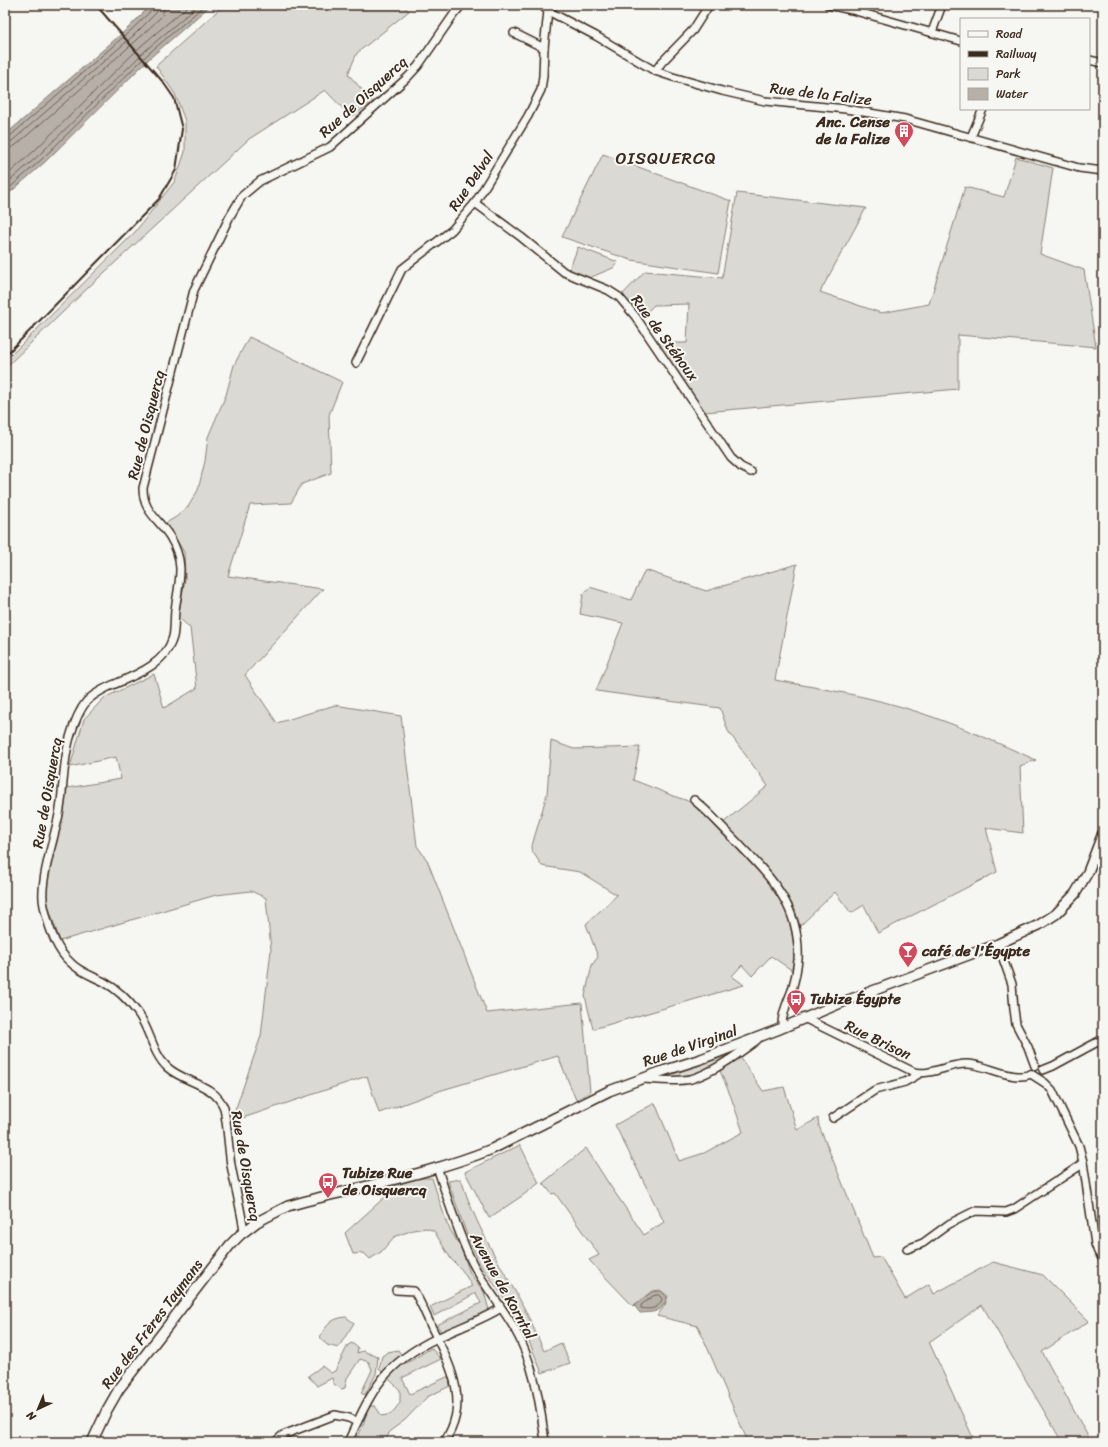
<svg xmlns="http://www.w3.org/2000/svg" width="1108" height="1447" font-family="Sriracha,sans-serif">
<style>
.green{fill:#dad9d3;stroke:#8a8278}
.water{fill:#b6b0a9;stroke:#857a71}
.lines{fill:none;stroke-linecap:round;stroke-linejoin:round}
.shore{stroke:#6c6056;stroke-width:1}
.street-casing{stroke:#3b2a1e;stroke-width:10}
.secondary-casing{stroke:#3b2a1e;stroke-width:12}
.street{stroke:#f6f6f2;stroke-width:7}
.secondary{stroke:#f6f6f2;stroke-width:9}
.rail{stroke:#3b2a1e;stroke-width:2}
.labels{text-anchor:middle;stroke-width:4;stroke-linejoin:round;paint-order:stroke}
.street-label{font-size:15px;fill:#3b2a1e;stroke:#f6f6f2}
.poi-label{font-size:15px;font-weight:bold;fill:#3b2a1e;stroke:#f6f6f2;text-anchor:start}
.quarter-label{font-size:17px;letter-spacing:1px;fill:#3b2a1e;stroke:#f6f6f2}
</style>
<rect width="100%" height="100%" fill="#f6f6f2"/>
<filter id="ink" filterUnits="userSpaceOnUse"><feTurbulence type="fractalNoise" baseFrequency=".025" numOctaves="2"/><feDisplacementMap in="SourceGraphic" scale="8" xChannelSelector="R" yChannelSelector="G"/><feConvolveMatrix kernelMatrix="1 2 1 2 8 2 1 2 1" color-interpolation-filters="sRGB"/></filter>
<g filter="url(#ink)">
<!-- green -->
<g class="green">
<polygon points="224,5 357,5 364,9 372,5 402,5 409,11 357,53 348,74 373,102 351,117 325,90 249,139 92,284 5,368 5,361 135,232 175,181 185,152 185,121 175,94 156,66"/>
<polygon points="603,154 731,201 718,273 631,260 562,237"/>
<polygon points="1016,157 1053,168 1040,254 1084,270 1096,347 958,335 958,389 705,412 656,343 687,343 689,304 654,305 640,319 622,295 645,271 722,278 737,193 866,208 820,292 881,313 929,304 965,187 1004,197"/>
<polygon points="578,247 618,262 613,268 589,278 569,270"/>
<polygon points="249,337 342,382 329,415 331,473 302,484 291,503 250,505 228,576 323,589 245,675 277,723 335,705 401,716 417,846 427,860 487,1013 582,1003 590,1092 576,1100 558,1056 442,1090 379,1113 367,1076 231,1122 261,1036 271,950 266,898 251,891 216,895 60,941 44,893 67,788 121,779 116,757 70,767 84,719 104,698 154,674 164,708 197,688 190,628 178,617 185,579 184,552 166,523 176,517 188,507 198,490 205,461 208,437 226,395 234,365"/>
<path d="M797 564 775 680C824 689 874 697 921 713 960 726 998 743 1036 760L1020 766 1023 833 986 828 997 872 878 933 864 905 851 913 835 892 800 926 794 907 774 878 723 823 768 786 728 731 720 708 596 691 623 623 580 614 583 595 590 587 631 600 645 570 706 591Z"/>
<path d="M551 741 574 749 640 747 633 780C646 785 659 790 673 796 679 798 687 800 692 803 701 808 717 827 725 835 767 877 800 907 793 971L771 956 752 976 742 965 732 976 744 985 593 1029 585 996 592 965 598 957 586 924 617 895 580 872 542 866 531 849 547 794Z"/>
<polygon points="730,1055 712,1067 690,1076 661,1078"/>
<polygon points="740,1057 763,1091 784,1087 797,1130 818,1118 819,1126 873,1258 881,1257 905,1299 929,1284 934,1294 993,1262 1043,1275 1089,1321 1042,1352 1091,1442 1062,1442 982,1305 929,1342 975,1442 748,1442 698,1326 657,1316 665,1305 668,1296 660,1290 652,1291 633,1306 589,1260 599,1255 555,1193 552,1194 543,1183 586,1148 609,1184 644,1235 664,1222 615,1125 655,1103 679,1161 704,1153 743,1132 731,1097 720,1071"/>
<polygon points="520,1145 539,1183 522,1196 489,1218 465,1172"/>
<polygon points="417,1178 432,1178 447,1224 461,1248 470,1273 484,1292 489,1310 442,1333 437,1325 481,1303 476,1293 434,1316 430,1307 472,1286 462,1270 451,1259 434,1231 426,1228 413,1230 394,1237 381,1252 370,1259 364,1253 353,1254 345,1233 386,1196 389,1188"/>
<path d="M461 1179C474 1222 497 1260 519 1298 528 1315 536 1333 544 1351L561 1343 570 1363 542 1373 526 1334 502 1295 480 1264 468 1238 448 1181Z"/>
<path d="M346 1317 354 1323 338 1348 327 1345 320 1337C326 1325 332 1318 346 1317Z"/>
<polygon points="352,1343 358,1348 357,1353 363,1351 378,1357 376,1374 365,1395 361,1393 372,1370 369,1362 360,1359 347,1378 345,1388 341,1389 334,1384 332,1378 317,1386 308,1376 322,1366 331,1373 335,1371 348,1345"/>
<polygon points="431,1348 441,1359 402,1378 410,1394 449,1376 450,1386 427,1397 405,1420 390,1431 385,1442 355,1442 362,1428 369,1406 375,1406 382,1416 391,1414 400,1403 400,1390 379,1369 382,1356 388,1352 398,1350 407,1363"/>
</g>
<!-- water -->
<g class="water">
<polygon points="151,5 211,5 151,57 45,162 5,197 5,135 127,29"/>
<path d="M661 1291 667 1297C662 1313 655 1312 640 1313L634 1305 652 1292Z"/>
</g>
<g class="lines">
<!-- shore -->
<g class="shore">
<polyline points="5,138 9,137 129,32 153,9 154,5"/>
<polyline points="5,143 12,141 133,36 156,13 159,5"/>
<polyline points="5,149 10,148 16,145 137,40 162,16 165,5"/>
<polyline points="5,177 34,151 141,46 189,5"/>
<polyline points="5,185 38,156 145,51 198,5"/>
<polyline points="5,192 42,159 148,54 205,5"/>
<path d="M659 1295 662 1299C659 1309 650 1310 641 1308V1305L653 1296Z"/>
</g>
<!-- street casing -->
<g class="street-casing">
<g id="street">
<polyline points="541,5 548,11 596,36 655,71 673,77 722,91 765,101 846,109 905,119 1079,168 1103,171"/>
<polyline points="828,5 852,10 961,41"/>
<polyline points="932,32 942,5"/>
<polyline points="514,33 544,48"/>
<polyline points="1089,60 1103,63"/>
<polyline points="655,71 662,62 693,30 709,5"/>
<polyline points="971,137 983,109"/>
<polyline points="475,203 521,237 564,272 608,290 619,297 635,316 731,458 741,467 751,472"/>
<polyline points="356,363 402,269 452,230 475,203 528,116 541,90 543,76 544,48 548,11"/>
<path d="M694 800C708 811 720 825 733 838 768 875 801 904 798 960 797 970 795 980 792 990 788 1001 781 1015 782 1028"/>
<polyline points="1001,953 1012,984 1014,1009 1016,1024 1028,1047 1035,1066"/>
<path d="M804 1018 914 1072C932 1076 950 1063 968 1064 988 1065 1013 1082 1031 1074"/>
<polyline points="1043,1070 1053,1066 1103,1039"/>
<polyline points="1031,1074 1045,1083 1052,1090 1079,1146 1083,1162 1095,1244 1098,1252 1103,1259"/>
<path d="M644 1079C659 1080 676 1082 691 1079 713 1073 738 1054 757 1040"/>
<polyline points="833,1118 875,1090 905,1082 919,1074"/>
<path d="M437 1167C448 1199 457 1232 472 1262 483 1284 500 1304 513 1326 534 1362 540 1402 545 1442"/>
<path d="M244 1231C241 1209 235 1187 231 1165 229 1151 228 1136 226 1121 225 1117 225 1112 224 1108 214 1083 184 1083 167 1067 152 1053 150 1028 137 1012 129 1001 117 989 104 982 93 976 79 972 70 962 55 949 48 925 44 906 38 882 56 835 60 809 64 784 63 758 71 734 74 724 79 711 86 702 92 695 100 691 108 687 133 676 165 666 173 637 175 628 174 619 175 610 179 582 186 563 170 537 158 518 143 512 143 488L194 290 229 218 242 196 260 181 330 147 408 77 418 66 454 14 462 5"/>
<polyline points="907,1249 923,1243 949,1224 975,1211 1006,1212 1014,1209 1078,1167 1083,1162"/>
<path d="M396 1290 414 1291C422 1304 427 1318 434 1332 452 1369 470 1404 444 1442"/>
<polyline points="275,1442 283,1435 335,1415 349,1418 357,1422"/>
<path d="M348 1442C372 1390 383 1364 437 1338 458 1328 482 1320 501 1308"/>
</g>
</g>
<!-- secondary casing -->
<g class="secondary-casing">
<path id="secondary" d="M92 1442 107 1410 119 1389 230 1245 240 1235 257 1222 288 1206 306 1201C368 1185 433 1173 492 1149L609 1091 660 1072 701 1059 777 1030 843 1002 998 944 1039 925 1056 914 1075 894 1088 872 1103 833"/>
</g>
<!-- street -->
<use href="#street" class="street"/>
<!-- secondary -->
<use href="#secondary" class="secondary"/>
<!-- rail -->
<polyline class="rail" points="5,356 159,199 176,170 182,129 174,98 163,82 96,5"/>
</g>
</g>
<!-- icons -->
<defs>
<g id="building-pin" transform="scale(1)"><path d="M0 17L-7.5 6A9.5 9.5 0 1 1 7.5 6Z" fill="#d1495b" stroke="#f6f6f2"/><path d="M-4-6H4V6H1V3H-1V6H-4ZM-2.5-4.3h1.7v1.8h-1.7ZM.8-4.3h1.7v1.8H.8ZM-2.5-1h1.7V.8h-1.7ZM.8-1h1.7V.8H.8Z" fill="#fff"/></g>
<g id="bar-pin" transform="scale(1)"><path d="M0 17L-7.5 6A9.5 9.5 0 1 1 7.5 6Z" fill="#d1495b" stroke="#f6f6f2"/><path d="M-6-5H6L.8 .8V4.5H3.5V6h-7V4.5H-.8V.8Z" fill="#fff"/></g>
<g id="bus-pin" transform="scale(1)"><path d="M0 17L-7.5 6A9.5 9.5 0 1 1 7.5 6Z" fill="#d1495b" stroke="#f6f6f2"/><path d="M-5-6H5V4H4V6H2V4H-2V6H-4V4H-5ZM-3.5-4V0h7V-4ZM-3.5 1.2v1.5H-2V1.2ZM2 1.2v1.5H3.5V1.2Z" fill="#fff"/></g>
</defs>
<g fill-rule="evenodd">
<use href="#building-pin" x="904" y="131"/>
<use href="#bar-pin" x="908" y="951"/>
<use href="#bus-pin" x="796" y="999"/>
<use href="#bus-pin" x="328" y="1182"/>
</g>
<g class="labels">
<!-- street labels -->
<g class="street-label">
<text transform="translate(821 94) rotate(7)" y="5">Rue de la Falize</text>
<text transform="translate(363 97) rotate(-42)" y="5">Rue de Oisquercq</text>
<text transform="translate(471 181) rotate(-56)" y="5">Rue Delval</text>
<text transform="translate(665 338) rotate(54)" y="5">Rue de Stéhoux</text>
<text transform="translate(146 425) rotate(-76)" y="5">Rue de Oisquercq</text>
<text transform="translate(47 793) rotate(-80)" y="5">Rue de Oisquercq</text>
<text transform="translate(878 1040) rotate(26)" y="5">Rue Brison</text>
<text transform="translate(690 1046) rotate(-19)" y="5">Rue de Virginal</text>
<text transform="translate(246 1166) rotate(80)" y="5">Rue de Oisquercq</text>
<text transform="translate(503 1286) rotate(61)" y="5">Avenue de Korntal</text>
<text transform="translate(152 1324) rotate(-53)" y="5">Rue des Frères Taymans</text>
</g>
<!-- poi labels -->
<g class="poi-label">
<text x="890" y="127" text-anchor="end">Anc. Cense<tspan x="890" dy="17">de la Falize</tspan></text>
<text x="922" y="956">café de l'Égypte</text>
<text x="810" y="1004">Tubize Égypte</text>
<text x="342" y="1178">Tubize Rue<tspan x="342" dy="17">de Oisquercq</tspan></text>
</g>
<!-- quarter labels -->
<g class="quarter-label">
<text x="666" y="164">OISQUERCQ</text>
</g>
</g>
<!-- margin -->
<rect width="1108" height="1447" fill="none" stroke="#f6f6f2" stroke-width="20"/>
<rect x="10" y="10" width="1088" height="1427" fill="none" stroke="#3b2a1e" stroke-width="1.5" filter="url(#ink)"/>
<!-- legend -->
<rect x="960" y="18" width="130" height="92" fill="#f6f6f2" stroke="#aba49d"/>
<rect x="968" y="31" width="20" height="6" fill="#f6f6f2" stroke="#aba49d"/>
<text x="996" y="38" font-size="12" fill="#3b2a1e">Road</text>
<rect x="968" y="51" width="20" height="6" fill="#3b2a1e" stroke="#aba49d"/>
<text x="996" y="58" font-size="12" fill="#3b2a1e">Railway</text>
<rect x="968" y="68" width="20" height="12" fill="#dad9d3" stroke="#aba49d"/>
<text x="996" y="78" font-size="12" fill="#3b2a1e">Park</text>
<rect x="968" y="88" width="20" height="12" fill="#b6b0a9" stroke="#aba49d"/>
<text x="996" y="98" font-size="12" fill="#3b2a1e">Water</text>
<!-- north arrow -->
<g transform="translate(38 1409) rotate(224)" stroke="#f6f6f2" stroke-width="3" paint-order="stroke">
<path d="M0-3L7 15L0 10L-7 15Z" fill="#3b2a1e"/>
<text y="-6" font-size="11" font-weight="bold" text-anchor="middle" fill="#3b2a1e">N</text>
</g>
</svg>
